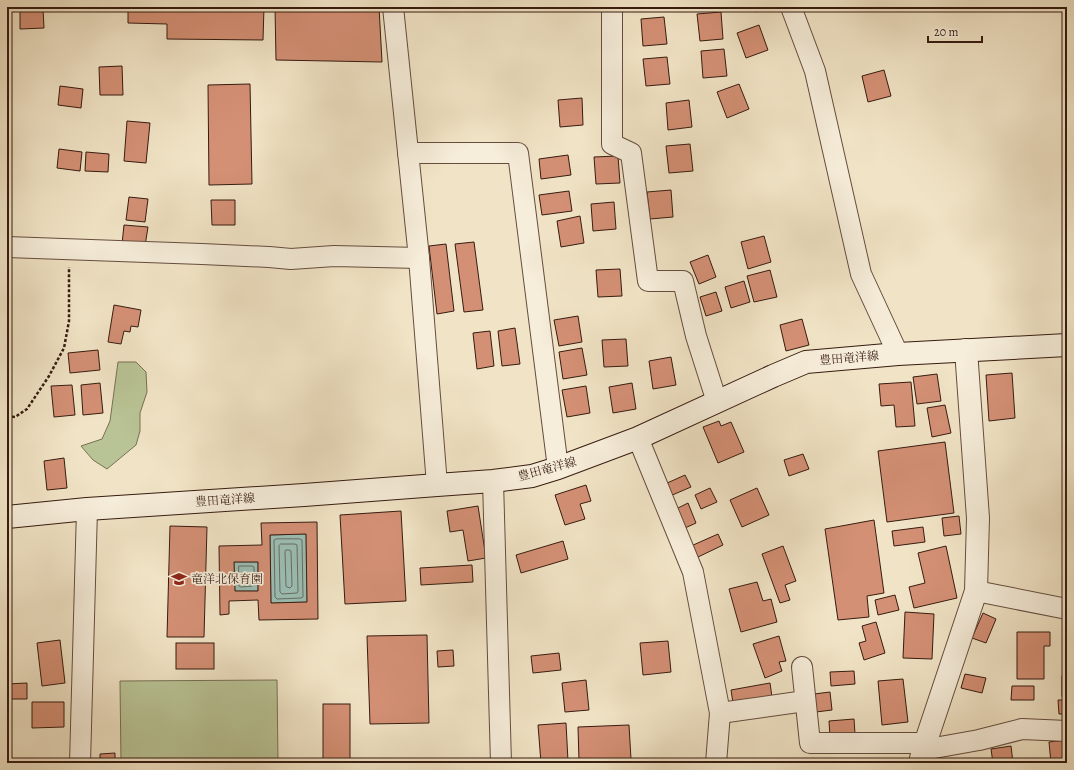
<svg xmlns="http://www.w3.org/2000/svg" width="1074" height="770" font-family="Alegreya,'Noto Serif JP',serif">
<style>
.green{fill:#b9c496;stroke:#787053}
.water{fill:#9bbfb5;stroke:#737d73}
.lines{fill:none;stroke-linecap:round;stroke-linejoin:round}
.shore{stroke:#686d62;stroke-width:1}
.building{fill:#d49075;stroke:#361b10;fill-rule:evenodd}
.minor-casing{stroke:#654d3e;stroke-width:22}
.tertiary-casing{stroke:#654d3e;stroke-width:24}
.secondary-casing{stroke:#361b10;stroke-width:24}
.path{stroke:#361b10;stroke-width:2.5;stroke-dasharray:3 2;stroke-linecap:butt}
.minor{stroke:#f6edda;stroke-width:20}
.tertiary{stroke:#f6edda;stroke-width:22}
.secondary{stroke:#f6edda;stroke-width:22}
.labels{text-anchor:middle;stroke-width:3.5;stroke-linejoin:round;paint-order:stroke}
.street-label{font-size:12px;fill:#361b10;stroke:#f6edda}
.poi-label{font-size:12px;fill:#361b10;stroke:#f6edda;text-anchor:start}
</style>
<rect width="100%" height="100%" fill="#f1e4c6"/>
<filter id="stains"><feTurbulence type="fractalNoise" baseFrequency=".005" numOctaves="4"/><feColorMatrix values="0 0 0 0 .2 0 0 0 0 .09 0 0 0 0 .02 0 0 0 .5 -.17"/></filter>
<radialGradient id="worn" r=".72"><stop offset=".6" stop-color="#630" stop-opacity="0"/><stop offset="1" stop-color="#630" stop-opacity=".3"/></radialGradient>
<!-- green -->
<g class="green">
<polygon points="118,362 136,362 146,372 147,392 140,413 140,431 136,445 107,469 93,460 81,446 102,439 110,421"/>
<polygon points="277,680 278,763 121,763 120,681"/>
</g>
<!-- water -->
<g class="water">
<polygon points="306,534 307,602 271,603 270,535"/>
<polygon points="234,562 258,562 258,591 235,591"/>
</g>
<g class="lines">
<!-- shore -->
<g class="shore">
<polygon points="300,539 302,540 303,597 301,598 277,599 275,597 274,540 276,539"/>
<polygon points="281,544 295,544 297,545 298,591 297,593 282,594 280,592 279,546"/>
<polygon points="286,550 289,550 291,551 292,586 290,588 287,587 286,586 285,552"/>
<polygon points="239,566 252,566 254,567 254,585 253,586 241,587 239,586"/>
</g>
</g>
<!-- building -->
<g class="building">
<polygon points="128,7 264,7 263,40 167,39 167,24 128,23"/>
<polygon points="275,7 379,7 382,62 276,60"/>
<polygon points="637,7 661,7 661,8 638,10"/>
<polygon points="753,7 770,7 755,12"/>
<polygon points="43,9 44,28 20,29 20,10"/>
<polygon points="721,12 723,39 700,41 697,14"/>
<polygon points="664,17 667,44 643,46 641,19"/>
<polygon points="759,25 768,50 746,58 737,33"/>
<polygon points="724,49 727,76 703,78 701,51"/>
<polygon points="667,57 670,84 646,86 643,59"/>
<polygon points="122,66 123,95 100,95 99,67"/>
<polygon points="884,70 891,96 868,102 862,76"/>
<polygon points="250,84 252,184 209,185 208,85"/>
<polygon points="739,84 749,109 727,118 717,92"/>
<polygon points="60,86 83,89 81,108 58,105"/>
<polygon points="582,98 583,125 560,127 558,100"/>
<polygon points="689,100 692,127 668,130 666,103"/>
<polygon points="127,121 150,123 146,163 124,161"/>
<polygon points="690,144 693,171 669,173 666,146"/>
<polygon points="59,149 82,152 80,171 57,168"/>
<polygon points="86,152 109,154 108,172 85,171"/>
<polygon points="568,155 571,175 541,179 539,159"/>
<polygon points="618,156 620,183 596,184 594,157"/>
<polygon points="671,190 673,217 650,219 647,192"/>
<polygon points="569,191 572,211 542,215 539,195"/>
<polygon points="129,197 148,199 145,222 126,220"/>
<polygon points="211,200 235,200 235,225 212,225"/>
<polygon points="614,202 616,229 593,231 591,204"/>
<polygon points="580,216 584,243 561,247 557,221"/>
<polygon points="124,225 148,227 145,246 122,244"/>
<polygon points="764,236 771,262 748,269 741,242"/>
<polygon points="474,242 483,310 464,312 455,244"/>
<polygon points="446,244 454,311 437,314 429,246"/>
<polygon points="708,255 716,277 699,284 690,262"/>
<polygon points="620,269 622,296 598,297 596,270"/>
<polygon points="770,270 777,297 754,302 747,276"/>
<polygon points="744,281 750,302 731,308 725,287"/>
<polygon points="716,292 722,311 706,316 700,297"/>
<polygon points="114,305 141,310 138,327 131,326 130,332 124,331 121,344 108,342"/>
<polygon points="578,316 582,342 559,346 554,320"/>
<polygon points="802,319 809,345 786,351 780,325"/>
<polygon points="515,328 520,364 502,366 498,331"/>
<polygon points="490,331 494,366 477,369 473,333"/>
<polygon points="626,339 628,366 604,367 602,340"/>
<polygon points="582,348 587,375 563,379 559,352"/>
<polygon points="98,350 100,370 70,373 68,353"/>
<polygon points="671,357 676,385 653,389 649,361"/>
<polygon points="1012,373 1015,418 989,421 986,375"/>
<polygon points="937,374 941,401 917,404 913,377"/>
<polygon points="911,382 915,426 896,427 894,405 881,406 879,384"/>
<polygon points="100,383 103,413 83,415 81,385"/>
<polygon points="632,383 636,409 613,413 609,387"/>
<polygon points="72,385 75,415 54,417 51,386"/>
<polygon points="586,386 590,413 567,417 562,390"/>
<polygon points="945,405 951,433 932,437 927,408"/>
<polygon points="719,421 721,426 731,422 744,452 718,463 703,427"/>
<polygon points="945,442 954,513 887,522 878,451"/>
<polygon points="803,454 809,469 789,476 784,460"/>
<polygon points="64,458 67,488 47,490 44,461"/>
<polygon points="685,475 691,487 670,496 665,484"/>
<polygon points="586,485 591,501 580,504 585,519 565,525 555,495"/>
<polygon points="710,488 717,502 701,509 695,495"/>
<polygon points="757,488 769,515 742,527 730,500"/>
<polygon points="688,503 696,523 685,528 676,509"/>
<polygon points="478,506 486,558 468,561 463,530 450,532 447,511"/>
<polygon points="401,511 406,601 345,604 340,515"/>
<polygon points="959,516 961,534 944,536 942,518"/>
<polygon points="874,520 884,593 867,596 869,617 838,620 825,529"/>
<path d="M317 522 318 619 259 620 258 600 229 601V614L220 615 219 546 262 545 261 523ZM306 534 307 602 271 603 270 535ZM234 562H258V591H235Z"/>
<polygon points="170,526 207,527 204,637 167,637"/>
<polygon points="923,527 925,542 894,546 892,531"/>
<polygon points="718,534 723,545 696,558 691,546"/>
<polygon points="563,541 568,559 521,573 516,555"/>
<polygon points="783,546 796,581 785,585 790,600 780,603 762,554"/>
<polygon points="946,546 957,598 914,608 909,587 925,583 918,553"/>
<polygon points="472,565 473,582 421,585 420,568"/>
<polygon points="757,582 763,601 771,599 777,622 741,632 729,589"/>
<polygon points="895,595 899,610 878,615 875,600"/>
<polygon points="905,612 934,614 932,659 903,658"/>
<polygon points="983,613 996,619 986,643 972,638"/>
<polygon points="876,622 885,653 864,660 859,643 866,641 862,626"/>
<polygon points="1017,632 1050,632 1050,646 1044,646 1044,679 1017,679"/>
<polygon points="427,635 429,723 370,724 367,636"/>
<polygon points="779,636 786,661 779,662 782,671 765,678 753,644"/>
<polygon points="60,640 65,683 42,686 37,643"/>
<polygon points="668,641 671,672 643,675 640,643"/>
<rect x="176" y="643" width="38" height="26"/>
<polygon points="453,650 454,666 438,667 437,651"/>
<rect x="1063" y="652" width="4" height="16"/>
<polygon points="559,653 561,670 533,673 531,656"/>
<polygon points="854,671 855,684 831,686 830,672"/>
<polygon points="965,674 986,678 982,693 961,688"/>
<rect x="1062" y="676" width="5" height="20"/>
<polygon points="903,679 908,722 882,725 878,681"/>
<polygon points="586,680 589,710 565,712 562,683"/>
<polygon points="27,683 27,699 8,699 7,684"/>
<polygon points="770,683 772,697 733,703 731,690"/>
<polygon points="1012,686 1034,686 1034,700 1011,700"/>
<polygon points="830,692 832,710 816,712 814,694"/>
<polygon points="1058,700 1067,700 1067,714 1059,714"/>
<polygon points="32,702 64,702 64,727 32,728"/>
<rect x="323" y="704" width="27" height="59"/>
<polygon points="854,719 855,734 830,736 829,721"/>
<polygon points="566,723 568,761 541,763 538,725"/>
<polygon points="629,725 631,759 579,761 578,727"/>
<polygon points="1066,740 1067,763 1051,763 1049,742"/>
<polygon points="1011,746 1013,763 993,763 991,749"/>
<polygon points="115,753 115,763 100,763 100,754"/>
<polygon points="36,759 63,760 63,763 36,763"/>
</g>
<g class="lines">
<!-- minor casing -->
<g class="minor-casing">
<g id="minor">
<polyline points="393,7 419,258 437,485"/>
<polyline points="612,7 612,144 631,153 648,281 683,281 696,336 717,402"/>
<polyline points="791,7 815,71 861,274 898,354"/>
<polyline points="408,153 518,153 558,468"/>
<polyline points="7,247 202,254 269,257 291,259 334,256 419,258"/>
<polyline points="638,438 693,572 720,713 716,763"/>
<polyline points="493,481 501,763"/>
<polyline points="976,591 1067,609"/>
<polyline points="802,667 810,743 925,743"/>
<polyline points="720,713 805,701"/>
<polyline points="923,750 979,740 1022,729 1067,731"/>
<polyline points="80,763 87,509"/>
</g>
</g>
<!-- tertiary casing -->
<g class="tertiary-casing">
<polyline id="tertiary" points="920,763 923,750 976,591 978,518 966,350"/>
</g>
<!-- secondary casing -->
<g class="secondary-casing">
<polyline id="secondary" points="7,517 87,509 304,495 437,485 493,481 532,476 558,468 638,438 773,376 806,362 898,354 1067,345"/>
</g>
<!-- path -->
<polyline class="path" points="7,416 15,417 27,409 49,376 64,348 69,321 69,267"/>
<!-- minor -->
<use href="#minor" class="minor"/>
<!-- tertiary -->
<use href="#tertiary" class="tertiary"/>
<!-- secondary -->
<use href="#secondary" class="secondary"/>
</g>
<!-- icons -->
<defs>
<g id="school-bare" transform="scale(1.2)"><path d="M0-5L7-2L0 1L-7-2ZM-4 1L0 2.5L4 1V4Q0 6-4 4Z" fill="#8f2418" stroke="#f6edda" stroke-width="2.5" paint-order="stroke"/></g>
</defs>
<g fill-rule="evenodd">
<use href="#school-bare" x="179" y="579"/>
</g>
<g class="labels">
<!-- street labels -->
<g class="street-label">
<text transform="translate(849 358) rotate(-5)" y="4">豊田竜洋線</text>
<text transform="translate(547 469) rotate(-15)" y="4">豊田竜洋線</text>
<text transform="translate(225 500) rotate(-4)" y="4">豊田竜洋線</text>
</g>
<!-- poi labels -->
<g class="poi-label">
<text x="191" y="583">竜洋北保育園</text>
</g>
</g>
<!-- margin -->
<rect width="1074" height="770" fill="none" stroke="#f1e4c6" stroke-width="24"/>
<rect x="8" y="8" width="1058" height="754" fill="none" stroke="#361b10" stroke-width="2"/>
<rect x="12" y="12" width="1050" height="746" fill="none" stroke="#361b10"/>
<!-- scale -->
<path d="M928 36v6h54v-6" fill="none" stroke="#361b10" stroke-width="2"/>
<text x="934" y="36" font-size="12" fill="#361b10" stroke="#f6edda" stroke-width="3" paint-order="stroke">20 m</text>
<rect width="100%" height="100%" filter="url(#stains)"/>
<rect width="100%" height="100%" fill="url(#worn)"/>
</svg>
